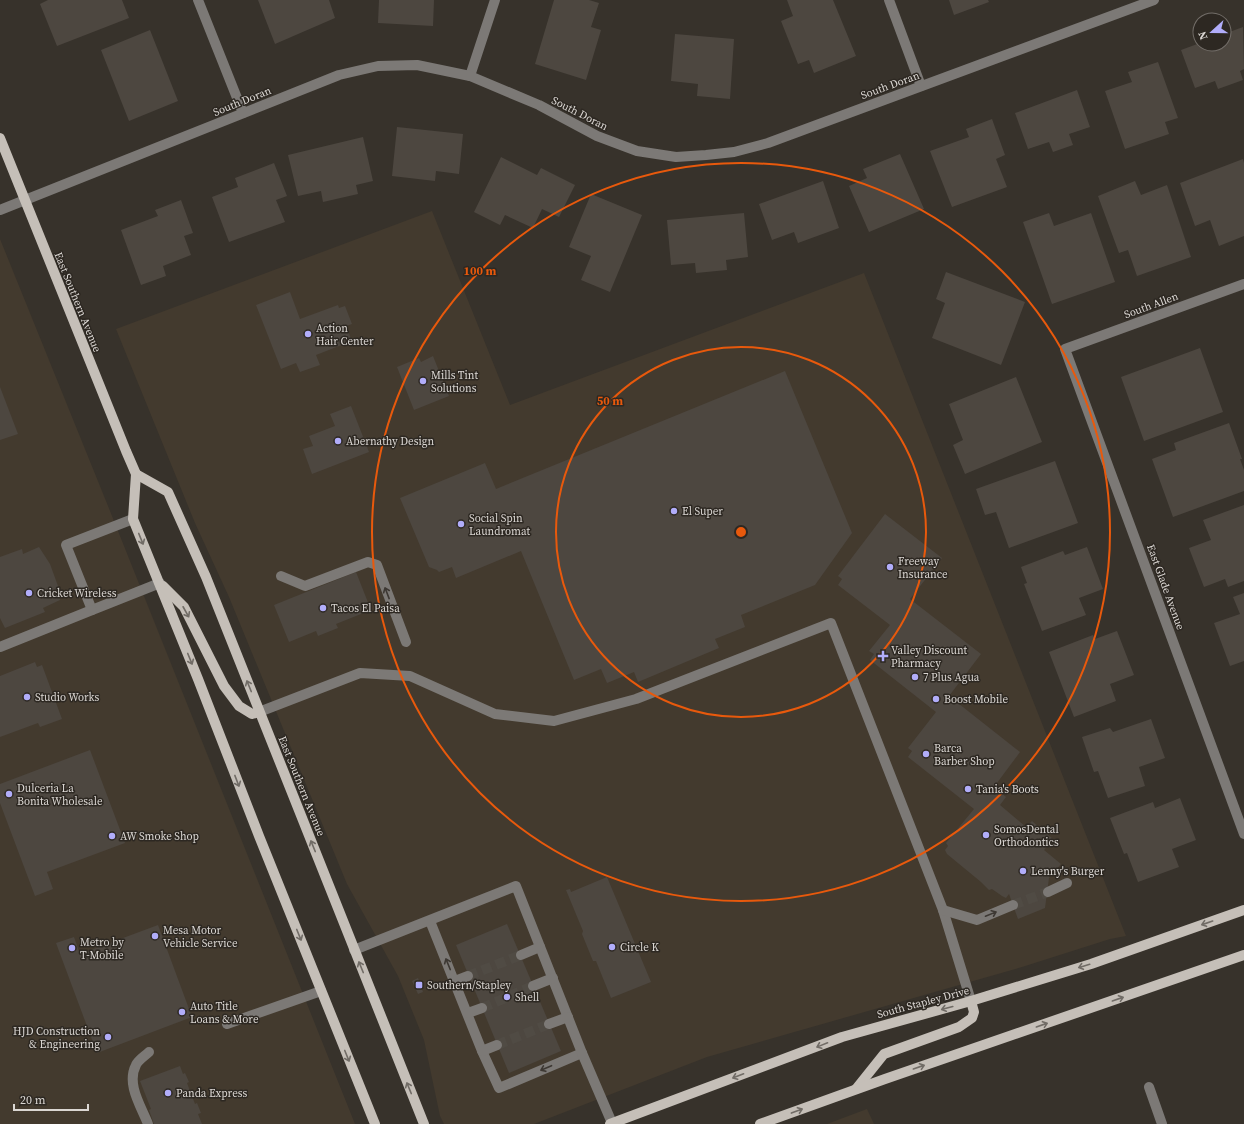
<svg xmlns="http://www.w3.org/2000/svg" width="1244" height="1124" font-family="'Source Serif 4',serif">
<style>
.built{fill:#433a2e}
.building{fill:#4d4740}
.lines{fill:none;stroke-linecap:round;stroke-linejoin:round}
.minor-tunnel{stroke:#504b44;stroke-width:10;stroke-dasharray:10 5;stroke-linecap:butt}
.minor{stroke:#7c7976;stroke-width:10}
.major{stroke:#c5bfb8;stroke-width:10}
.oneway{stroke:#716c66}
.oneway2{stroke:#3d3833}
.ring{fill:none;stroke:#e8590c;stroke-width:2}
.poi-dot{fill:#b1adfa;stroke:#2d2822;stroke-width:1.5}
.labels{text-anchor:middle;stroke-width:3;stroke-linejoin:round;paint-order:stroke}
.street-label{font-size:11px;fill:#dbd7d3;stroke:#2d2822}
.poi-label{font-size:11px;fill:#dbd7d3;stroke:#2d2822;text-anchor:start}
.centre{fill:#e8590c;stroke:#2d2822;stroke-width:2}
.ring-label{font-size:12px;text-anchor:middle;font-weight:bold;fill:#e8590c;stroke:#2d2822;stroke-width:3;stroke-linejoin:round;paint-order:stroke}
</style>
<rect width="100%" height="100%" fill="#37322b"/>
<!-- built -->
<g class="built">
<polygon points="432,211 510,405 864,273 1126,936 1110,939 1022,967 707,1057 534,1124 444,1124 440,1116 424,1040 398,976 347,884 229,597 195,523 116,329"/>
<polygon points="0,239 106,501 355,1124 0,1124"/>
<polygon points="867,1109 874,1124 827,1124"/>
</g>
<!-- building -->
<g class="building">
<polygon points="48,0 122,0 129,18 57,46 40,4"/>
<polygon points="258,0 329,0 335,18 275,44"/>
<polygon points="379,0 434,0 433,26 378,23"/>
<polygon points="554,0 589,0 599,3 591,27 601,30 586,80 535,64"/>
<polygon points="787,0 833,0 856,56 814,73 809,60 798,64 781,21 793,16"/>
<polygon points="949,0 988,0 989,2 954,15"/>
<polygon points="1243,27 1244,69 1240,71 1243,80 1218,89 1215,81 1195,88 1181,50 1200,43 1200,44 1224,44 1224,34"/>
<polygon points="150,30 178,101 129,121 101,50"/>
<polygon points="675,34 734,39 730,99 697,96 698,84 671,81"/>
<polygon points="1158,62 1178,118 1165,122 1169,134 1125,149 1105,91 1132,82 1128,72"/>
<polygon points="1077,90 1090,127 1069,134 1073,145 1053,152 1049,142 1028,149 1015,113"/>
<polygon points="992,119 1005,155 996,159 1007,187 952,207 930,151 969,137 966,129"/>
<polygon points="397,127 463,134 459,174 436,171 435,181 392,176"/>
<polygon points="363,137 373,181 356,185 358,194 323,202 321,191 298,196 288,155"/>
<polygon points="900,154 924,209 869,232 849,186 867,178 863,169"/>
<polygon points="501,157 537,175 541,168 575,185 559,217 542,209 533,228 505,215 500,225 474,212"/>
<polygon points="1243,159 1244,163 1244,236 1219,246 1210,220 1195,226 1180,183"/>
<polygon points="274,163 287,196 276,200 285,222 229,242 212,197 238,187 235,178"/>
<polygon points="823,181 839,228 798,243 794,232 772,240 759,204"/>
<polygon points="1135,181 1141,195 1167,185 1191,257 1137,276 1128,250 1119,253 1098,196"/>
<polygon points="591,194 642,215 610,292 581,280 591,256 569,247"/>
<polygon points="181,200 193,233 184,236 191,255 163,266 166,276 141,285 121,230 158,216 155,210"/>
<polygon points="744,213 748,257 726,260 727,270 696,273 695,263 671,265 667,220"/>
<polygon points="1049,213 1054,226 1091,213 1115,282 1052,304 1023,222"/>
<polygon points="946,272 1025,302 1001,365 932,338 945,303 936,299"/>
<polygon points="290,292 300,319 338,305 339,308 345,306 352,324 346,326 352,341 316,355 320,365 300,372 296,363 281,369 256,305"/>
<polygon points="1200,348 1223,412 1144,441 1121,377"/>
<polygon points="433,356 449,396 414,410 397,367 419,358 421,362"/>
<polygon points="785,371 852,533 815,585 741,615 745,627 715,639 719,648 638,682 634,672 607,683 601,669 574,680 521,551 456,578 452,567 439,572 437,570 429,567 400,498 485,463 496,489"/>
<polygon points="1016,377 1042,442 965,474 953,445 963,440 949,404"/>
<polygon points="0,387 18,434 0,440"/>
<polygon points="351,406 369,452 312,474 303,449 313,446 309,436 335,426 330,414"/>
<polygon points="1229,423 1242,459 1240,459 1244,470 1244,491 1173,517 1152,459 1176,450 1174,443"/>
<polygon points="1055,461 1078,523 1009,548 996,512 985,515 976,489"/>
<polygon points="1244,505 1244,581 1228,587 1225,579 1204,587 1189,548 1211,540 1203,520"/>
<polygon points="885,514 942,558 910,599 981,654 949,696 1020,752 994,787 1006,797 1000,805 1026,827 1032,821 1053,839 1044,850 1061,864 1049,878 1045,908 1018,919 1009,894 1006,898 1002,896 992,889 989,890 981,882 947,854 945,850 948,846 946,843 974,809 908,757 912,751 908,748 936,712 870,660 874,654 869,651 890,625 838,585 842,579 838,576"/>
<polygon points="39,547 50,564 58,586 60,600 43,608 45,612 5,628 0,618 0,557 22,549 23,554"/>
<polygon points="1087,547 1103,589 1079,598 1086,615 1042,631 1024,584 1027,583 1021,567 1063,551 1065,555"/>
<polygon points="356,572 371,610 336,624 338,628 318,636 316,631 289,642 274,605"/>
<polygon points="1244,593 1244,661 1230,666 1214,623 1240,614 1233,597"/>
<polygon points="1117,631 1134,675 1110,684 1116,701 1074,717 1049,652 1093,635 1095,639"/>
<polygon points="35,662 37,667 42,665 62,719 40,727 38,723 0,737 0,676"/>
<polygon points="1151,719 1165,758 1139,767 1145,786 1108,798 1098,771 1094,772 1082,737 1110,728 1113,732"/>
<polygon points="90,750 125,843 47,872 53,889 35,896 0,803 0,784"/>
<polygon points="1180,798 1196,840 1172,849 1179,867 1138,882 1127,853 1124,854 1110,818 1153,802 1155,808"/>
<polygon points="607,877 651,982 611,998 596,961 593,961 582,934 583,931 566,890 570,889 571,892"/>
<polygon points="507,924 561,1051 509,1073 456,945"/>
<polygon points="158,925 192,1017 97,1053 56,943 74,937 80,954"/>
<polygon points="418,978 423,992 418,994 412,981"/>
<polygon points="180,1066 183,1074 185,1073 189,1082 187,1083 195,1104 197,1103 201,1113 198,1114 202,1124 154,1124 149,1110 151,1109 140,1081"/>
</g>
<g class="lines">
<!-- minor-tunnel -->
<g class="minor-tunnel">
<polyline points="1013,905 1048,892"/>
<polyline points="468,976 521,955"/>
<polyline points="482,1008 533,986"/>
<polyline points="497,1045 549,1024"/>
</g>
<!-- minor -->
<g class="minor">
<polyline points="198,0 243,113"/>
<polyline points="889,0 921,86"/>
<polyline points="470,76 495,0"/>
<polyline points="0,210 339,75 378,66 417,65 470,76 539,105 597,136 637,151 676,157 706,155 734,152 768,143 1154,0"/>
<polyline points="1244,284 1065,349 1244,834"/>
<polyline points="133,519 66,545 92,610 160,583"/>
<polyline points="281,576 305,586 368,562 377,565 406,642"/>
<polyline points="0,647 92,610"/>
<polyline points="259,712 360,673 410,676 495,714 554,721 636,699 831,623 943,910 971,1001"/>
<polyline points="1048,892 1067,883"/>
<polyline points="943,910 977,920 1013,905"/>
<polyline points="430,921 482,1051 499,1088 582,1053"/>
<polyline points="354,950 516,886 582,1053 612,1123"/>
<polyline points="521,955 540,947"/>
<polyline points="455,981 468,976"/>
<polyline points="533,986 553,978"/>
<polyline points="468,1013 482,1008"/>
<polyline points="227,1024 321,991"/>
<polyline points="549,1024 568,1017"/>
<polyline points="482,1051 497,1045"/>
<polyline points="1149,1087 1162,1124"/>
<path d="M148 1124C141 1106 126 1084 136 1065 138 1060 145 1056 149 1052"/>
</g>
<!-- major -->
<g class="major">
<polyline points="0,138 126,451 136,474 133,519 198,679 259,836 375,1124"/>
<polyline points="136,474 168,492 206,577 424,1124"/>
<polyline points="163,586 184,607 224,686 239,706 252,714 259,712"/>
<polyline points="856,1089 884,1054 959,1027 972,1018 974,1012 971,1001"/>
<polyline points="610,1124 842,1037 971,1001 1091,964 1244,910"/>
<polyline points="760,1124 885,1079 1244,955"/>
</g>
</g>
<!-- one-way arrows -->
<defs><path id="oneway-shaft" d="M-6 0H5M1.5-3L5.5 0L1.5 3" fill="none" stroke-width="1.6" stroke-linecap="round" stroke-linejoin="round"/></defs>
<g class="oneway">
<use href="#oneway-shaft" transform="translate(141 539) rotate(68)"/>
<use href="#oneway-shaft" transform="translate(186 612) rotate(61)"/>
<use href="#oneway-shaft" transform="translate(190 659) rotate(68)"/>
<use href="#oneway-shaft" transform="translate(249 686) rotate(-112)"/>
<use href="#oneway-shaft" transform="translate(237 781) rotate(69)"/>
<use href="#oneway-shaft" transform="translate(313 846) rotate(-112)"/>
<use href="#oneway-shaft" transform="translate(1207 923) rotate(161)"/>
<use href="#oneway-shaft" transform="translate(299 935) rotate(68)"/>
<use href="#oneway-shaft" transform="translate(1084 966) rotate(163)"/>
<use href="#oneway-shaft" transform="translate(361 967) rotate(-112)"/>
<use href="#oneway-shaft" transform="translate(1118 999) rotate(-19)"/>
<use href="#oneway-shaft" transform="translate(947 1008) rotate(165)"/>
<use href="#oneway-shaft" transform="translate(1042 1025) rotate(-19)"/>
<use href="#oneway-shaft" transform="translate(822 1045) rotate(158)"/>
<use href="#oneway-shaft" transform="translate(347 1056) rotate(68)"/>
<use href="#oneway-shaft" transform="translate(919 1067) rotate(-19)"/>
<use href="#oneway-shaft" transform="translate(738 1076) rotate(159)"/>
<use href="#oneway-shaft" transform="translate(409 1088) rotate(-112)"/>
<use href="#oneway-shaft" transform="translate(797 1111) rotate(-20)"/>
</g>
<g class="oneway2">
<use href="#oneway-shaft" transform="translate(387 593) rotate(-111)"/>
<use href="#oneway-shaft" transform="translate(991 914) rotate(-22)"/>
<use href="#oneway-shaft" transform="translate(448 964) rotate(-112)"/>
<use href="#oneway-shaft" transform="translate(546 1068) rotate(157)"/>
</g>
<!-- distance rings -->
<g class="ring">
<circle cx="741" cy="532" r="185"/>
<circle cx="741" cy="532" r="369"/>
</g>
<!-- markers -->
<g class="poi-dot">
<circle cx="308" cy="334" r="4"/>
<circle cx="423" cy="381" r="4"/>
<circle cx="338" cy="441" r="4"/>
<circle cx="674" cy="511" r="4"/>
<circle cx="461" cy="524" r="4"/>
<circle cx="890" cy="567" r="4"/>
<circle cx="29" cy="593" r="4"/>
<circle cx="323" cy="608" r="4"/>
<path d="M881 650h4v4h4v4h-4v4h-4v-4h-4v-4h4z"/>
<circle cx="915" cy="677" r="4"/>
<circle cx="27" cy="697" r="4"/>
<circle cx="936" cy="699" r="4"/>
<circle cx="926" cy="754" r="4"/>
<circle cx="968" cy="789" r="4"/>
<circle cx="9" cy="794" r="4"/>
<circle cx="986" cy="835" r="4"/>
<circle cx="112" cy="836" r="4"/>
<circle cx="1023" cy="871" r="4"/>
<circle cx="155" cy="936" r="4"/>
<circle cx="612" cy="947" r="4"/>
<circle cx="72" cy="948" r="4"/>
<rect x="415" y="981" width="8" height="8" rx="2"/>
<circle cx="507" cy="997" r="4"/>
<circle cx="182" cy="1012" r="4"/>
<circle cx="108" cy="1037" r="4"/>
<circle cx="168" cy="1093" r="4"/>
</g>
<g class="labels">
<!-- street labels -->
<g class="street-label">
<text transform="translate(890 85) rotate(-20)" y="4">South Doran</text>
<text transform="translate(242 101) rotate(-22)" y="4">South Doran</text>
<text transform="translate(580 113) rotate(27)" y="4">South Doran</text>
<text transform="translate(78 302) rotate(68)" y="4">East Southern Avenue</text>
<text transform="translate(1151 305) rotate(-20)" y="4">South Allen</text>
<text transform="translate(1166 587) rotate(70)" y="4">East Glade Avenue</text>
<text transform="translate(302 786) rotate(68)" y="4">East Southern Avenue</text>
<text transform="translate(923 1002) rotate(-15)" y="4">South Stapley Drive</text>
</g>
<!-- poi labels -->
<g class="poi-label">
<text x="316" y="332">Action<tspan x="316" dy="13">Hair Center</tspan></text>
<text x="431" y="379">Mills Tint<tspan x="431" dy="13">Solutions</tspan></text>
<text x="346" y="445">Abernathy Design</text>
<text x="682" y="515">El Super</text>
<text x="469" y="522">Social Spin<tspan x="469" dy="13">Laundromat</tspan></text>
<text x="898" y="565">Freeway<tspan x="898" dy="13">Insurance</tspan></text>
<text x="37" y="597">Cricket Wireless</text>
<text x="331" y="612">Tacos El Paisa</text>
<text x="891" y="654">Valley Discount<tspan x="891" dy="13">Pharmacy</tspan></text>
<text x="923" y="681">7 Plus Agua</text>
<text x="35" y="701">Studio Works</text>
<text x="944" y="703">Boost Mobile</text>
<text x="934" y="752">Barca<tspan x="934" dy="13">Barber Shop</tspan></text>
<text x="17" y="792">Dulceria La<tspan x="17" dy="13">Bonita Wholesale</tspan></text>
<text x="976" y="793">Tania's Boots</text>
<text x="994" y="833">SomosDental<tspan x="994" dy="13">Orthodontics</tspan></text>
<text x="120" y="840">AW Smoke Shop</text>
<text x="1031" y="875">Lenny's Burger</text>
<text x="163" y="934">Mesa Motor<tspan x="163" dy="13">Vehicle Service</tspan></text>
<text x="80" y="946">Metro by<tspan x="80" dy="13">T-Mobile</tspan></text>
<text x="620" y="951">Circle K</text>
<text x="427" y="989">Southern/Stapley</text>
<text x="515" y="1001">Shell</text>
<text x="190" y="1010">Auto Title<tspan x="190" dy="13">Loans &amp; More</tspan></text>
<text x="100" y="1035" text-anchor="end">HJD Construction<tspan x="100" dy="13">&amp; Engineering</tspan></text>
<text x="176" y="1097">Panda Express</text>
</g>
</g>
<circle cx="741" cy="532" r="6" class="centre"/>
<g class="ring-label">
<text x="480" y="275">100 m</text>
<text x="610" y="405">50 m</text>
</g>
<!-- north arrow -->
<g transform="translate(1212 32) rotate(249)"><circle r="19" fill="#2d2822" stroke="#736e69"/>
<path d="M0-3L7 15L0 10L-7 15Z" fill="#b1adfa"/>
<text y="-6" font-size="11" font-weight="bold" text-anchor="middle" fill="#dbd7d3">N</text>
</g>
<!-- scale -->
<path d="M14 1104v6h74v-6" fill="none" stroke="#dbd7d3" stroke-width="2"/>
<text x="20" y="1104" font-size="12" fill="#dbd7d3" stroke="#2d2822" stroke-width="3" paint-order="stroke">20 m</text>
</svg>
